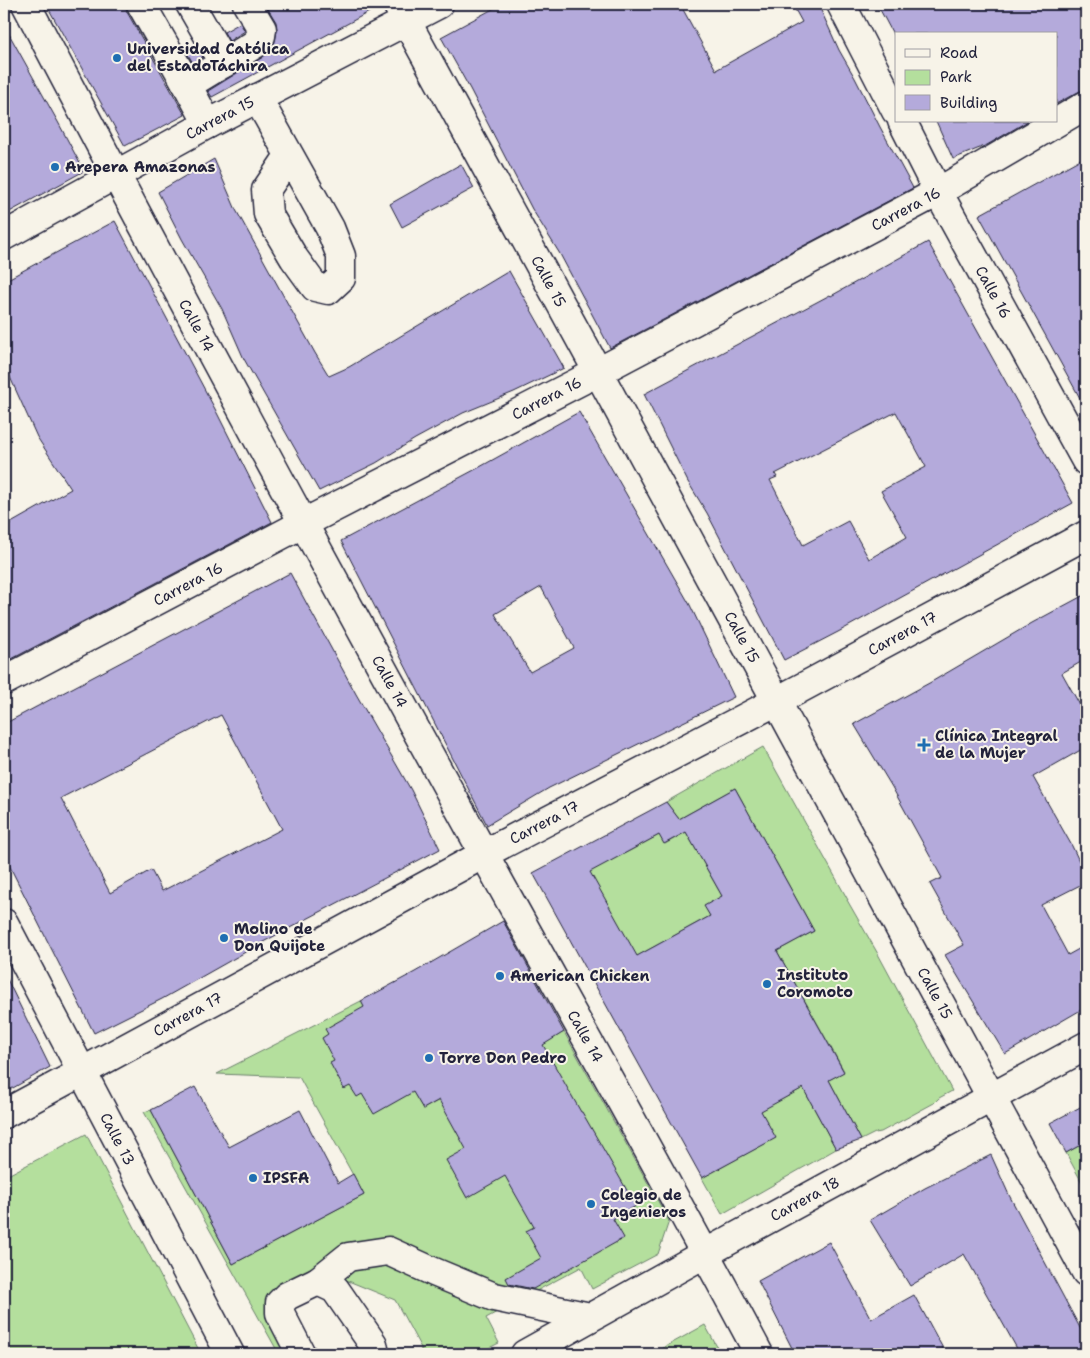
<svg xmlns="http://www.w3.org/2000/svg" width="1090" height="1358" font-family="'Shantell Sans',sans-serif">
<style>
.green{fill:#b4df9d;stroke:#6b806c}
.building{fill:#b4aadb;stroke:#22223b;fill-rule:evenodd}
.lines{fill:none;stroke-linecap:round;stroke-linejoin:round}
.minor-casing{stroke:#22223b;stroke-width:31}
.minor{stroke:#f7f3e8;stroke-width:28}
.poi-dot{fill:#1f6fb2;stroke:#f7f3e8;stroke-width:2}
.labels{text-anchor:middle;stroke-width:4;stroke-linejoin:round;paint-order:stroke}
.poi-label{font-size:15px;font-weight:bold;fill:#22223b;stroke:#f7f3e8;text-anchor:start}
.street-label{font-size:15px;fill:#22223b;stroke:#f7f3e8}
</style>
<rect width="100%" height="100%" fill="#f7f3e8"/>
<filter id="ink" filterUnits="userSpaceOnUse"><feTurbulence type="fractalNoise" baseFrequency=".02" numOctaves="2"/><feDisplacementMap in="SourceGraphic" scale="10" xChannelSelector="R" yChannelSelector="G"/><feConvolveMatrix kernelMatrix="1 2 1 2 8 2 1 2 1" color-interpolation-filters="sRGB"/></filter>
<g filter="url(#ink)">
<!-- green -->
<g class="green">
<polygon points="763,747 848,900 847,900 878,954 952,1091 939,1098 934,1103 881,1132 875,1133 861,1140 829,1080 844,1071 777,951 814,931 735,788 679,819 666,802"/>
<polygon points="686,832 722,896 705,906 710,916 637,956 562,878 620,856 659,835 665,844"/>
<path d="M361 1001 423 1109C470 1083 518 1059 564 1032L669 1221 658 1254 592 1289 581 1267 486 1318 499 1343 477 1354H421V1348L395 1300 324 1271 265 1303 293 1354H279L144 1112 151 1110 233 1264 364 1195 299 1077 217 1074Z"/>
<polygon points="758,1078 773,1104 803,1088 836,1149 722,1214 702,1178 775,1138 758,1106"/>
<polygon points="86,1134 201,1354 4,1354 4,1177"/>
<polygon points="1086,1142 1086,1190 1066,1153"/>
<polygon points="705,1325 721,1354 652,1354"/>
</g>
<!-- building -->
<g class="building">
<polygon points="46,4 125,4 127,12 185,115 125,146"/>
<polygon points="265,4 381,4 382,5 212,97 208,91 263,57 274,45 277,31 276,22"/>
<polygon points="502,4 680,4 716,70 802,22 792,4 818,4 839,50 855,78 880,127 913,188 610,348 560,254 532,209 470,89 441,37"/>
<polygon points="877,4 1086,4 1086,89 1078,92 1056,104 1056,34 893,34"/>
<polygon points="240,23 245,31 229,41 224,32"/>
<polygon points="4,25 58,122 84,171 4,215"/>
<polygon points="197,47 203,57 193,63 187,53"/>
<polygon points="936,121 1028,121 987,145 953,159"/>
<polygon points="1086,156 1086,409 979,215"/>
<polygon points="214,159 236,210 315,353 329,376 349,367 509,271 564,368 514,392 463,413 415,439 376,463 319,491 244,359 222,309 182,239 158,192"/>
<polygon points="461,164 474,188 402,227 390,204"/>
<polygon points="115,221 215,409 272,522 4,663 4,527 71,489 37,437 9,375 4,378 4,281"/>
<path d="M928 242 1073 503 838 632 784 660 707 513 688 482 644 394 830 295 831 296ZM896 412 926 467 881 491 907 537 869 559 848 521 803 545 770 480 777 477 775 474Z"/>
<path d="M579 412 690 605 734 697 549 788 487 825 341 541 478 468ZM541 587 574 648 530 672 495 614Z"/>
<path d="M290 573 356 694 411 790 440 849 265 941 162 999 94 1033 4 855V724ZM221 715 282 829 162 891 151 870 110 893 61 798Z"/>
<polygon points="1086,594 1086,659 1062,673 1086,716 1086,747 1033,777 1072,846 1086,876 1086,882 1041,905 1068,955 1086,945 1086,1007 1005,1054 945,955 964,945 930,884 942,878 892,787 854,724 933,681 1032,623"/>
<path d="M735 788 814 931 777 951 844 1072 829 1080 861 1140 836 1149 803 1088 761 1111 776 1138 702 1178 533 873 666 802 679 819ZM686 832 722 896 704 906 710 916 637 956 590 872 659 835 664 844Z"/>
<polygon points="503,921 564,1032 543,1045 581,1112 582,1112 636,1206 613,1219 624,1238 533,1289 509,1284 506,1278 541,1258 526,1231 534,1227 505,1176 467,1198 446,1160 466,1149 439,1100 423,1109 413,1092 374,1114 362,1094 357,1097 350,1086 344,1089 330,1063 334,1061 322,1038 328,1034 325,1029 364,1007 361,1001 415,972"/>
<polygon points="4,973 50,1067 4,1093"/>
<polygon points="195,1087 229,1147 300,1110 338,1183 353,1174 364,1195 233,1264 151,1110"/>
<polygon points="1086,1104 1086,1142 1066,1153 1050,1123"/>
<polygon points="991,1155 1009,1195 1086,1339 1086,1354 1020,1354 964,1254 910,1286 870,1220 925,1188"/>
<polygon points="829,1242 871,1319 914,1295 946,1354 795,1354 758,1281"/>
</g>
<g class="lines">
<!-- minor casing -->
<g class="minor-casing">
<g id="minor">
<path id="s1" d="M26 4C175 289 329 572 484 854 576 1021 670 1186 759 1354"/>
<polyline points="141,4 185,81 190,81 199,78 255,44 261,36 262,29 247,4"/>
<polyline points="190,4 224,63"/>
<path id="s2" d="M397 4 598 372 1086 1272"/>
<polyline points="841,4 896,111"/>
<polyline points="185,81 208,124"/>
<polyline points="257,98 268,117 330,228 341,256 341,278 328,290 315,287 294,258 268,214 266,190 289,156"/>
<path id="s3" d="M902 121 938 192 1086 461"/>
<path id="s4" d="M4 236 208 124 439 4"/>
<path id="s5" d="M4 681 304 523 598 372 938 192 1086 105"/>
<path id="s6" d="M4 923 230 1354"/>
<path id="s7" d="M4 1114 484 854 777 701 1086 535"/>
<polyline points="318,1281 348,1257 388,1251 434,1272 494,1297 590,1317"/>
<polyline points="301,1354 280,1313 280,1303 287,1296 318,1281 335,1289 373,1344 375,1354"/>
<path id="s8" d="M525 1354 706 1253 1086 1046"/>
</g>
</g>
<!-- minor -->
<use href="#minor" class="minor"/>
</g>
</g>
<!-- markers -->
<g class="poi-dot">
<circle cx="117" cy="58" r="5"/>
<circle cx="55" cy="167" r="5"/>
<path d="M921.5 737.5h5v5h5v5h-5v5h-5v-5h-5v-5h5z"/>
<circle cx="224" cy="938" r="5"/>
<circle cx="500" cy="976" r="5"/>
<circle cx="767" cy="984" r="5"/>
<circle cx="429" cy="1058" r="5"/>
<circle cx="253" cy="1178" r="5"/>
<circle cx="591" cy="1204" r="5"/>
</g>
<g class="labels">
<!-- poi labels -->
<g class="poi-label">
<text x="127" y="54">Universidad Católica<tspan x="127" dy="17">del EstadoTáchira</tspan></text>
<text x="65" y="172">Arepera Amazonas</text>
<text x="935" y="741">Clínica Integral<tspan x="935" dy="17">de la Mujer</tspan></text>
<text x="234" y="934">Molino de<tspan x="234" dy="17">Don Quijote</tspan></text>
<text x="777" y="980">Instituto<tspan x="777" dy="17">Coromoto</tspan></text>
<text x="510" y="981">American Chicken</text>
<text x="439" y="1063">Torre Don Pedro</text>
<text x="263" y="1183">IPSFA</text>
<text x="601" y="1200">Colegio de<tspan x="601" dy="17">Ingenieros</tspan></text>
</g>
<!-- street labels -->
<g class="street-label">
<text dy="5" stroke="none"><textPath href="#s4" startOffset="246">Carrera 15</textPath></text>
<text dy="5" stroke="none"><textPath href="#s5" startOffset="1018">Carrera 16</textPath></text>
<text dy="5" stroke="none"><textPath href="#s2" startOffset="316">Calle 15</textPath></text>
<text dy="5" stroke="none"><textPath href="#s3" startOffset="194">Calle 16</textPath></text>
<text dy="5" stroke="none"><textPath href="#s1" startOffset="364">Calle 14</textPath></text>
<text dy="5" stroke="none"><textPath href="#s5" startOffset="612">Carrera 16</textPath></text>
<text dy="5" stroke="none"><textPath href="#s5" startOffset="208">Carrera 16</textPath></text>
<text dy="5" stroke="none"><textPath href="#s7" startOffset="1019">Carrera 17</textPath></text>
<text dy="5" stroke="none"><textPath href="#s2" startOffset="721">Calle 15</textPath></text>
<text dy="5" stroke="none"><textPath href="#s1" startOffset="769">Calle 14</textPath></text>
<text dy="5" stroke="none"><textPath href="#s7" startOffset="614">Carrera 17</textPath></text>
<text dy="5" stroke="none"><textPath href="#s2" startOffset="1126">Calle 15</textPath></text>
<text dy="5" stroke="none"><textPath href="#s7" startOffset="209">Carrera 17</textPath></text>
<text dy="5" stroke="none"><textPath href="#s1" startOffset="1174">Calle 14</textPath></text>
<text dy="5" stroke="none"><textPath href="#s6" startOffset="244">Calle 13</textPath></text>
<text dy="5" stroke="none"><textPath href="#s8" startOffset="320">Carrera 18</textPath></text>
</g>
</g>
<!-- margin -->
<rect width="1090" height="1358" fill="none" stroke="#f7f3e8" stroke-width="20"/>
<rect x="10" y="10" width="1070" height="1338" fill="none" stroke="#22223b" stroke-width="2" filter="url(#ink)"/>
<!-- legend -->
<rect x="895" y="32" width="162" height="90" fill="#f7f3e8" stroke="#a29fa3"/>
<rect x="905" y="49" width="25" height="8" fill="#f7f3e8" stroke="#a29fa3"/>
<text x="940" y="58" font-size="15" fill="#22223b">Road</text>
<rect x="905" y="70" width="25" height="15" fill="#b4df9d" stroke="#a29fa3"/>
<text x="940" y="82" font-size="15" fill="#22223b">Park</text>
<rect x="905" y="95" width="25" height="15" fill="#b4aadb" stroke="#a29fa3"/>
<text x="940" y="108" font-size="15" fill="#22223b">Building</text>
</svg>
